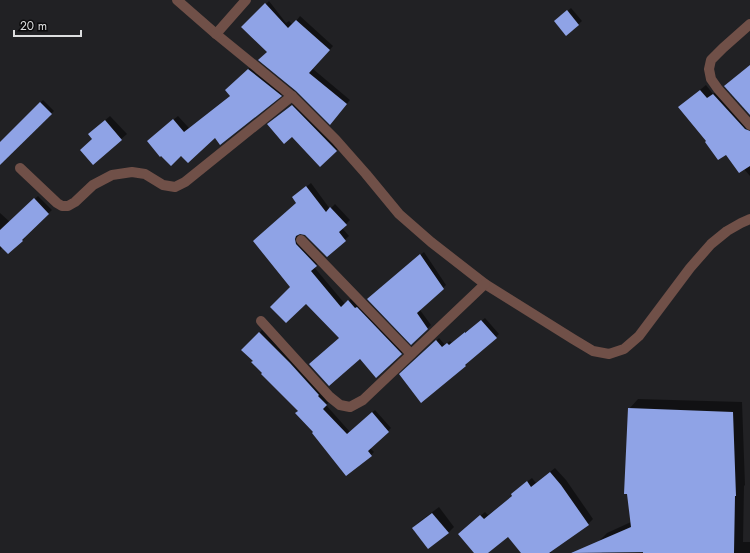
<svg xmlns="http://www.w3.org/2000/svg" width="750" height="553" font-family="Jost,sans-serif">
<style>
.shadow{fill:#0007}
.building{fill:#8fa3e6}
.lines{fill:none;stroke-linecap:round;stroke-linejoin:round}
.minor{stroke:#705048;stroke-width:10}
</style>
<rect width="100%" height="100%" fill="#212124"/>
<!-- shadow -->
<g class="shadow">
<polygon points="269,1 286,23 289,21 293,25 300,16 333,46 313,69 350,100 334,119 268,51 243,27"/>
<polygon points="571,8 582,21 566,35 558,19"/>
<polygon points="253,65 285,91 281,95 215,137 181,155 152,137 178,116 189,128 231,95 230,86"/>
<polygon points="706,85 713,94 719,89 750,134 750,176 744,169 726,153 708,141 685,102"/>
<polygon points="43,100 54,111 0,163 0,143"/>
<polygon points="297,101 341,146 320,166 292,136 274,119"/>
<polygon points="110,116 127,134 93,163 94,130"/>
<polygon points="311,183 330,209 335,204 350,220 342,228 349,236 327,256 306,234 300,233 298,234 300,240 320,261 314,267 345,304 352,298 405,350 376,377 341,338 291,287 297,203 293,197"/>
<polygon points="38,196 52,210 24,236 25,238 8,253 3,247 0,250 0,213 10,222"/>
<polygon points="424,252 446,285 420,310 431,325 411,344 371,296"/>
<polygon points="485,318 499,334 468,361 468,362 466,365 421,402 401,375 439,338 445,345 450,341 452,343 468,330 469,331"/>
<polygon points="262,330 293,360 329,402 326,405 350,432 375,410 391,428 370,448 374,452 371,455 299,411 263,373 254,361 243,350"/>
<polygon points="638,399 742,402 745,485 744,486 743,542 750,542 750,553 655,553 654,551 602,553 598,542 607,533 631,522 629,409"/>
<polygon points="555,468 566,480 593,519 588,524 550,551 552,553 522,553 508,536 487,553 475,553 464,530 485,512 488,515 513,496 516,490 532,478 536,483"/>
<polygon points="439,507 454,527 448,533 413,528 419,522"/>
</g>
<!-- building -->
<g class="building">
<polygon points="265,3 288,28 296,20 330,50 309,73 347,104 330,125 296,91 258,60 267,52 241,27"/>
<polygon points="567,10 579,25 566,36 554,21"/>
<polygon points="750,65 750,115 724,86"/>
<polygon points="248,69 282,96 220,145 215,138 188,163 181,156 171,166 161,156 160,157 147,141 173,119 184,132 230,96 225,90"/>
<polygon points="700,90 707,98 713,94 745,129 750,131 750,166 739,173 726,155 718,160 705,142 706,141 678,107"/>
<polygon points="40,102 52,114 0,165 0,142"/>
<polygon points="292,105 337,151 320,167 292,137 284,144 267,124"/>
<polygon points="105,120 122,140 93,165 80,150 92,139 88,134"/>
<polygon points="306,186 326,212 330,207 347,225 339,232 346,241 327,257 305,235 300,234 296,236 295,239 296,244 317,266 311,271 341,307 348,300 355,308 357,307 402,354 376,378 360,359 329,386 309,364 339,338 306,304 286,323 270,307 290,287 253,241 296,203 292,197"/>
<polygon points="34,198 49,214 22,240 23,241 8,254 0,246 0,230"/>
<polygon points="420,254 444,289 417,313 428,329 411,345 367,299"/>
<polygon points="481,320 497,338 465,365 466,366 421,403 399,374 436,340 442,347 447,343 449,345 465,332 465,333"/>
<polygon points="259,332 290,363 319,395 318,396 327,405 323,409 347,434 372,412 389,432 368,451 372,456 346,476 312,433 313,432 295,413 298,411 261,374 262,373 251,362 253,361 241,350"/>
<polygon points="628,408 733,412 736,496 735,496 734,553 643,553 643,552 571,553 631,527 627,494 624,494"/>
<polygon points="550,472 561,485 589,525 549,553 521,553 508,537 488,553 474,553 458,534 480,515 484,519 512,496 511,494 527,481 531,487"/>
<polygon points="432,513 449,533 428,549 412,528"/>
</g>
<g class="lines">
<!-- minor -->
<g class="minor">
<polyline points="177,0 216,34 292,96 336,140 366,174 399,214 431,242 485,284 573,339 593,351 609,354 624,349 639,336 690,268 711,244 727,231 741,223 750,219"/>
<polyline points="750,24 723,48 711,60 709,69 711,79 718,89 750,125"/>
<polyline points="216,34 246,0"/>
<polyline points="20,168 57,203 62,206 68,206 75,202 93,185 112,175 132,172 145,174 163,185 175,187 185,182 292,96"/>
<polyline points="301,240 411,354"/>
<polyline points="261,321 330,397 340,405 350,407 363,400 485,284"/>
</g>
</g>
<!-- scale -->
<path d="M14 30v6h67v-6" fill="none" stroke="#dddedf" stroke-width="2"/>
<text x="20" y="30" font-size="12" fill="#dddedf" stroke="#0b0b0c" stroke-width="3" paint-order="stroke">20 m</text>
</svg>
